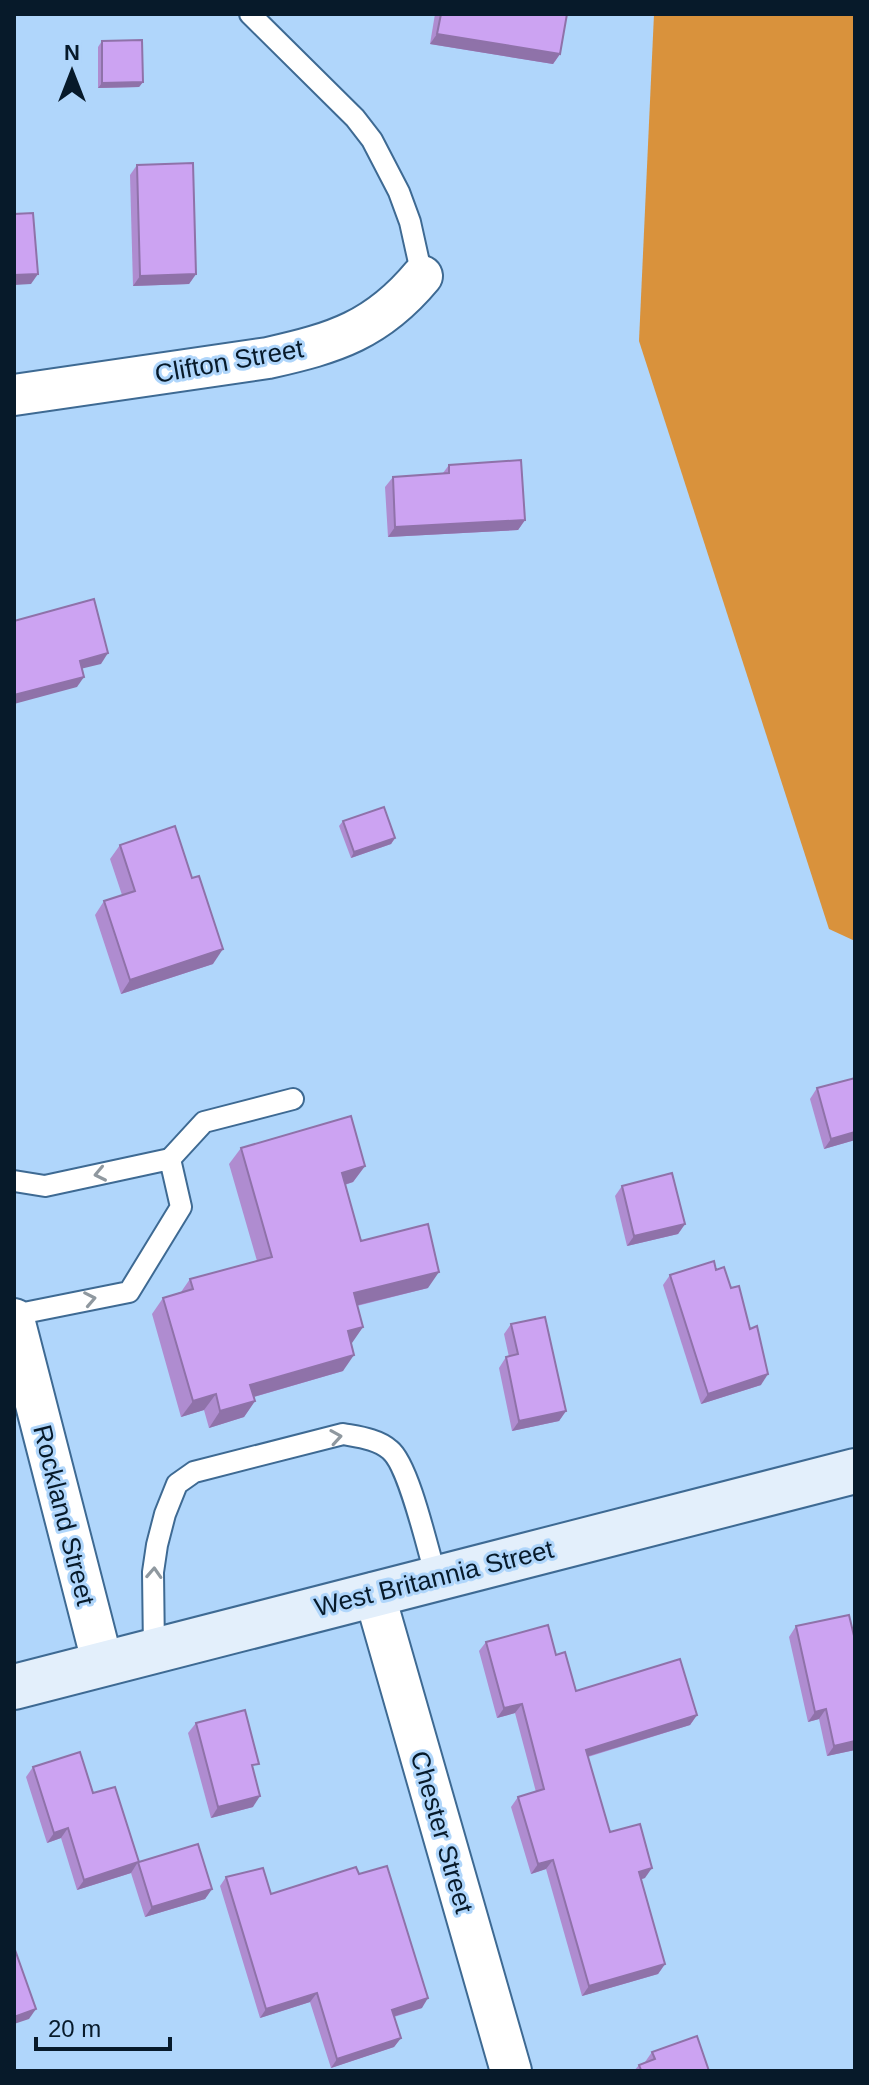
<svg xmlns="http://www.w3.org/2000/svg" width="869" height="2085" font-family="Arial,sans-serif">
<style>
.green{fill:#d9923c}
.lines{fill:none;stroke-linecap:round;stroke-linejoin:round}
.lane-casing{stroke:#3e6a93;stroke-width:24}
.street-casing{stroke:#3e6a93;stroke-width:44}
.secondary-casing{stroke:#3e6a93;stroke-width:48}
.lane{stroke:#fff;stroke-width:20}
.street{stroke:#fff;stroke-width:40}
.secondary{stroke:#e3effb;stroke-width:44}
.wall{fill:#af8cd0}
.shaded-wall{fill:#8f72a9}
.building{fill:#cca3f2;stroke:#8f72a9;stroke-width:2}
.oneway{stroke:#8f989f}
.labels{text-anchor:middle;stroke-width:6;stroke-linejoin:round;paint-order:stroke}
.street-label{font-size:26px;fill:#071a2a;stroke:#b0d6fb}
</style>
<rect width="100%" height="100%" fill="#b0d6fb"/>
<!-- green -->
<polygon class="green" points="654,14 855,14 855,941 829,929 639,341"/>
<g class="lines">
<!-- lane casing -->
<g class="lane-casing">
<g id="lane">
<polyline points="250,14 355,118 372,140 399,192 410,222 422,276"/>
<polyline points="170,1159 204,1122 293,1099"/>
<polyline points="14,1181 45,1186 170,1159 181,1207 129,1292 14,1315"/>
<path d="M154 1651 153 1572 157 1545 165 1514 177 1484 194 1472 343 1434C359 1437 378 1439 390 1450 409 1465 428 1551 436 1577"/>
</g>
</g>
<!-- street casing -->
<g class="street-casing">
<g id="street">
<path d="M14 395 268 358C335 343 377 330 422 276"/>
<polyline points="14,1319 103,1665"/>
<polyline points="374,1593 511,2071"/>
</g>
</g>
<!-- secondary casing -->
<g class="secondary-casing">
<polyline id="secondary" points="14,1687 855,1471"/>
</g>
<!-- lane -->
<use href="#lane" class="lane"/>
<!-- street -->
<use href="#street" class="street"/>
<!-- secondary -->
<use href="#secondary" class="secondary"/>
</g>
<!-- wall -->
<g class="wall">
<polygon points="435,14 567,14 560,54 553,64 430,44"/>
<polygon points="102,41 143,82 139,87 98,88 98,47"/>
<polygon points="137,165 196,274 189,284 133,286 130,175"/>
<polygon points="449,465 525,520 518,530 388,537 385,487 393,477 443,473"/>
<polygon points="343,821 395,838 391,844 351,858 339,826"/>
<polygon points="120,845 213,964 121,994 95,915 104,901 122,895 110,859"/>
<polygon points="817,1088 855,1140 824,1149 810,1099"/>
<polygon points="241,1148 365,1166 353,1182 345,1185 361,1241 428,1288 357,1306 363,1327 351,1343 343,1371 254,1397 255,1401 244,1417 209,1428 204,1410 181,1417 152,1314 163,1298 181,1292 190,1279 257,1261 229,1164"/>
<polygon points="622,1186 685,1224 678,1234 627,1246 615,1196"/>
<polygon points="716,1270 731,1288 750,1329 761,1385 701,1404 663,1285 670,1275"/>
<polygon points="511,1324 566,1411 559,1421 512,1431 499,1368 506,1357 509,1357 504,1334"/>
<polygon points="796,1626 855,1750 827,1756 819,1719 808,1722 789,1637"/>
<polygon points="486,1642 556,1655 576,1691 697,1715 690,1725 588,1757 610,1832 645,1878 641,1879 665,1964 658,1974 582,1996 546,1869 531,1874 511,1807 518,1797 536,1792 515,1713 497,1718 479,1651"/>
<polygon points="196,1723 254,1772 253,1807 211,1818 188,1733"/>
<polygon points="33,1767 93,1793 139,1862 212,1889 205,1899 145,1917 131,1873 77,1890 61,1838 47,1843 26,1777"/>
<polygon points="359,1874 422,2008 394,2017 401,2038 394,2047 331,2068 310,2002 260,2018 220,1886 226,1877 271,1894"/>
<polygon points="652,2052 709,2071 634,2071 639,2065 645,2062"/>
</g>
<!-- shaded-wall -->
<g class="shaded-wall">
<polygon points="437,34 560,54 553,64 430,44"/>
<polygon points="143,82 139,87 98,88 102,83"/>
<polygon points="38,274 31,284 14,285 14,275"/>
<polygon points="196,274 189,284 133,286 140,276"/>
<polygon points="525,520 518,530 388,537 395,527"/>
<polygon points="108,653 101,664 72,671 80,661"/>
<polygon points="84,677 77,687 14,704 14,695"/>
<polygon points="395,838 391,844 351,858 354,852"/>
<polygon points="223,949 213,964 121,994 130,980"/>
<polygon points="855,1132 855,1140 824,1149 831,1139"/>
<polygon points="365,1166 353,1182 330,1189 342,1173"/>
<polygon points="685,1224 678,1234 627,1246 634,1236"/>
<polygon points="439,1272 428,1288 342,1309 354,1293"/>
<polygon points="363,1327 352,1343 336,1348 348,1331"/>
<polygon points="354,1355 343,1371 239,1401 250,1385"/>
<polygon points="768,1374 761,1385 701,1404 708,1394"/>
<polygon points="216,1394 204,1410 181,1417 193,1401"/>
<polygon points="255,1401 244,1417 209,1428 220,1411"/>
<polygon points="566,1411 559,1421 512,1431 519,1421"/>
<polygon points="522,1704 515,1713 497,1718 504,1708"/>
<polygon points="826,1709 819,1719 808,1722 815,1712"/>
<polygon points="697,1715 690,1725 579,1759 586,1750"/>
<polygon points="855,1741 855,1750 827,1756 834,1746"/>
<polygon points="260,1796 253,1807 211,1818 218,1807"/>
<polygon points="68,1828 61,1838 47,1843 54,1833"/>
<polygon points="553,1860 546,1869 531,1874 538,1864"/>
<polygon points="138,1862 131,1873 77,1890 84,1880"/>
<polygon points="652,1868 645,1878 632,1882 639,1872"/>
<polygon points="212,1889 205,1899 145,1917 152,1907"/>
<polygon points="665,1964 658,1974 582,1996 589,1986"/>
<polygon points="317,1993 310,2002 260,2018 266,2009"/>
<polygon points="428,1998 422,2008 385,2019 392,2010"/>
<polygon points="36,2009 29,2019 14,2024 14,2017"/>
<polygon points="401,2038 394,2047 331,2068 337,2059"/>
</g>
<!-- building -->
<g class="building">
<polygon points="441,14 567,14 560,54 437,34"/>
<polygon points="142,40 143,82 102,83 102,41"/>
<polygon points="193,163 196,274 140,276 137,165"/>
<polygon points="33,213 38,274 14,275 14,214"/>
<polygon points="521,460 525,520 395,527 393,477 449,473 449,465"/>
<polygon points="94,599 108,653 80,661 84,677 14,695 14,621"/>
<polygon points="384,807 395,838 354,852 343,821"/>
<polygon points="175,826 192,878 199,876 223,949 130,980 104,901 135,891 120,845"/>
<polygon points="855,1078 855,1132 831,1139 817,1088"/>
<polygon points="351,1116 365,1166 342,1173 361,1241 428,1224 439,1272 354,1293 363,1327 348,1331 354,1355 250,1385 255,1401 220,1411 216,1394 193,1401 163,1298 193,1289 190,1279 272,1257 241,1148"/>
<polygon points="672,1173 685,1224 634,1236 622,1186"/>
<polygon points="714,1261 716,1270 724,1267 731,1288 739,1286 750,1329 757,1326 768,1374 708,1394 670,1275"/>
<polygon points="545,1317 566,1411 519,1421 506,1357 518,1354 511,1324"/>
<polygon points="849,1615 855,1640 855,1741 834,1746 826,1709 815,1712 796,1626"/>
<polygon points="548,1625 556,1655 565,1652 576,1691 680,1659 697,1715 586,1750 610,1832 640,1824 652,1868 639,1872 665,1964 589,1986 553,1860 538,1864 518,1797 544,1789 522,1704 504,1708 486,1642"/>
<polygon points="245,1710 259,1764 252,1765 260,1796 218,1807 196,1723"/>
<polygon points="80,1752 93,1793 115,1787 139,1862 198,1844 212,1889 152,1907 138,1862 84,1880 68,1828 54,1833 33,1767"/>
<polygon points="387,1866 428,1998 392,2010 401,2038 337,2059 317,1993 266,2009 226,1877 263,1868 271,1894 356,1867 359,1874"/>
<polygon points="14,1947 36,2009 14,2017"/>
<polygon points="697,2036 709,2071 639,2071 641,2070 639,2065 655,2059 652,2052"/>
</g>
<!-- one-way arrows -->
<defs><path id="oneway-chevron" d="M-2-3.5L2.5 0L-2 3.5" fill="none" stroke-width="1.6" stroke-linecap="round" stroke-linejoin="round" transform="scale(2)"/></defs>
<g class="oneway">
<use href="#oneway-chevron" transform="translate(100 1174) rotate(168)"/>
<use href="#oneway-chevron" transform="translate(90 1299) rotate(-11)"/>
<use href="#oneway-chevron" transform="translate(336 1437) rotate(-9)"/>
<use href="#oneway-chevron" transform="translate(154 1573) rotate(-87)"/>
</g>
<g class="labels">
<!-- street labels -->
<g class="street-label">
<text transform="translate(229 361) rotate(-10)" y="9">Clifton Street</text>
<text transform="translate(64 1515) rotate(76)" y="9">Rockland Street</text>
<text transform="translate(434 1578) rotate(-14)" y="9">West Britannia Street</text>
<text transform="translate(442 1832) rotate(74)" y="9">Chester Street</text>
</g>
</g>
<!-- border -->
<rect width="869" height="2085" fill="none" stroke="#071a2a" stroke-width="32"/>
<!-- north arrow -->
<g transform="translate(72 72)" stroke="#b0d6fb" stroke-width="6" paint-order="stroke">
<path d="M0-6L14 30L0 20L-14 30Z" fill="#071a2a"/>
<text y="-12" font-size="22" font-weight="bold" text-anchor="middle" fill="#071a2a">N</text>
</g>
<!-- scale -->
<path d="M36 2037v12h134v-12" fill="none" stroke="#071a2a" stroke-width="4"/>
<text x="48" y="2037" font-size="24" fill="#071a2a" stroke="#b0d6fb" stroke-width="6" paint-order="stroke">20 m</text>
</svg>
